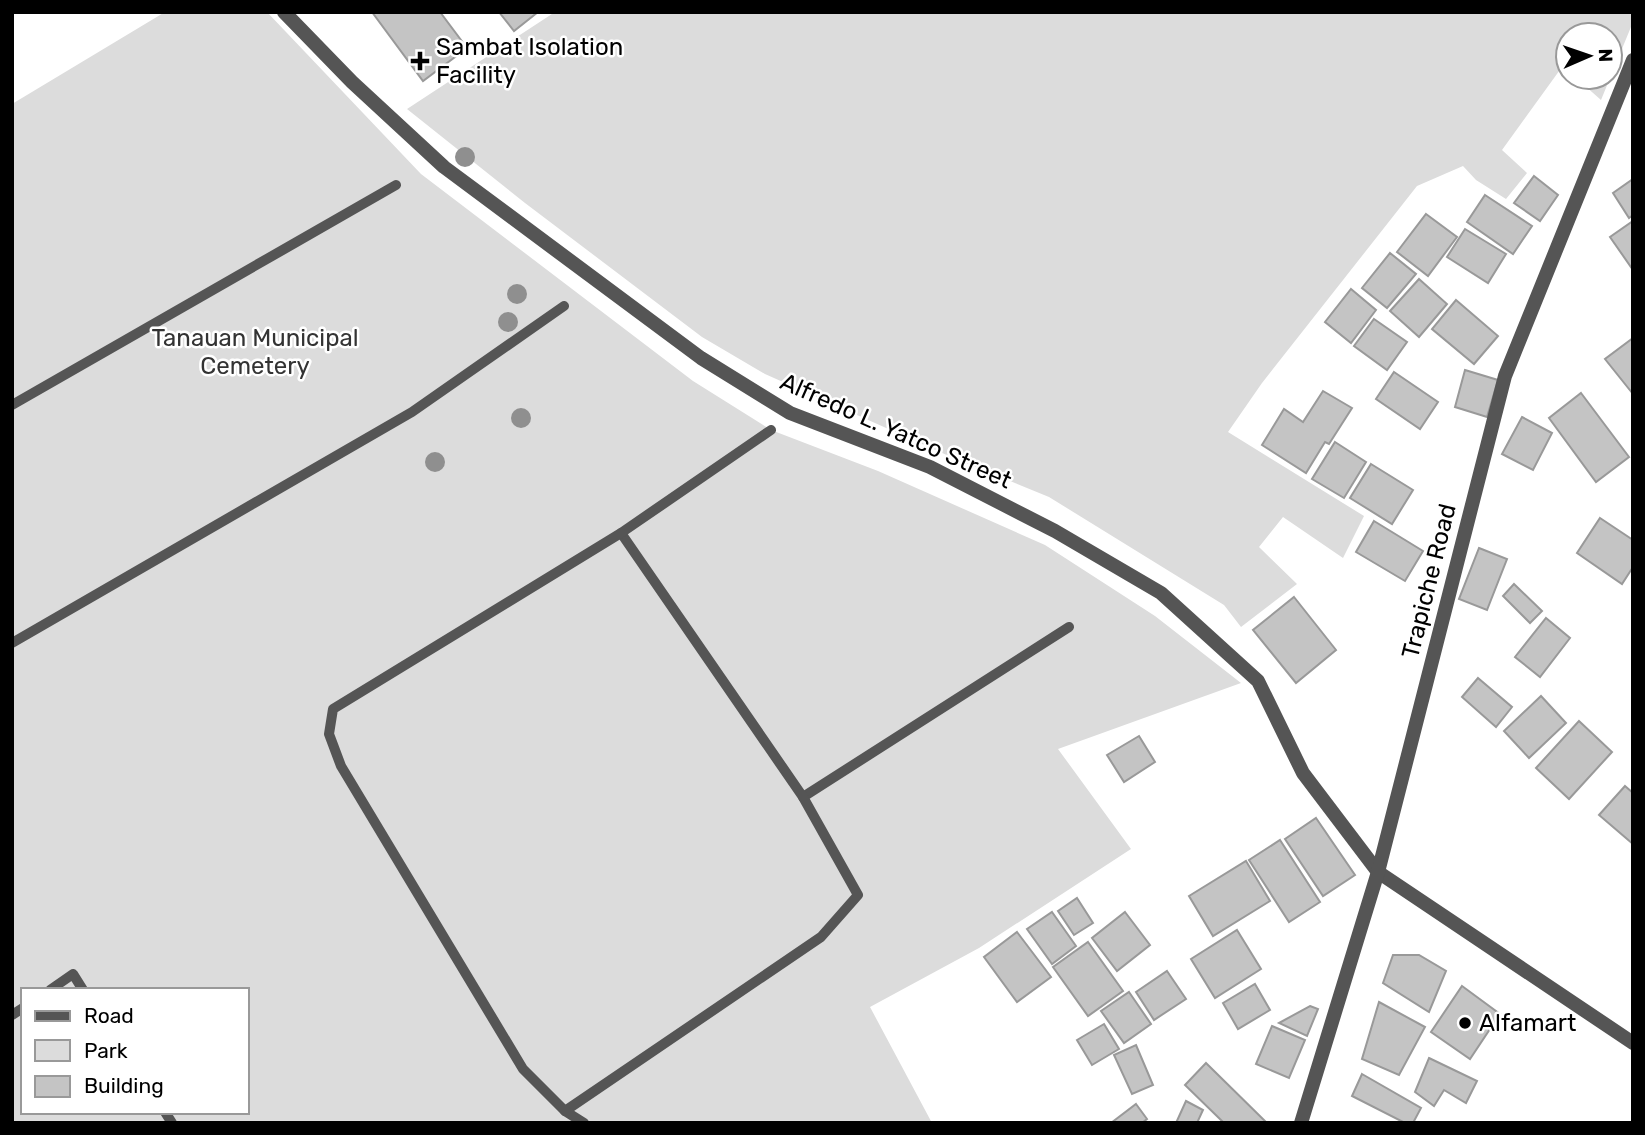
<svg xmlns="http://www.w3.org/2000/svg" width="1645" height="1135" font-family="Rubik,sans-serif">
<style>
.green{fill:#dcdcdc;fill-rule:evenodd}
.building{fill:#c4c4c4;stroke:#999;stroke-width:2}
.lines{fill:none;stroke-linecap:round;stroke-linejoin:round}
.service{stroke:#555;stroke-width:10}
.tertiary{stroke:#555;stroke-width:14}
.tree{fill:#8f8f8f}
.poi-dot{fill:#000;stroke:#fff;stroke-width:2.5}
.labels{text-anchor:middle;stroke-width:5;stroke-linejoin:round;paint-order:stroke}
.poi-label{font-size:24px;fill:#000;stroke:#fff;text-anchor:start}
.park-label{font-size:24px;fill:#333;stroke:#fff}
.street-label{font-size:24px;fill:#000;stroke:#fff}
</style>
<rect width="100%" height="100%" fill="#fff"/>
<!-- green -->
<g class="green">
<path d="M165 12H267L421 174 693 381 771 430 878 471 1045 545 1155 616 1241 683 1058 749 1131 849 979 948 870 1007 932 1123H12V104ZM23 990H247V1112H23Z"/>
<polygon points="555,12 1633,12 1633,22 1601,100 1575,77 1610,77 1610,35 1568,35 1568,71 1562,67 1502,150 1527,173 1506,199 1476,180 1463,166 1417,186 1262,383 1228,432 1364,516 1343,558 1283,517 1259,547 1297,584 1241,627 1224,605 1049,497 949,456 765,374 702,337 525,203 407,109"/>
</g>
<!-- building -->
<g class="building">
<polygon points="372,12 440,12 467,48 423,81"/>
<polygon points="499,12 538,12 514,31"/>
<polygon points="1534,176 1558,195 1540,221 1514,203"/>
<polygon points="1633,179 1633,215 1629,218 1613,193"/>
<polygon points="1485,195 1532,226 1513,254 1467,222"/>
<polygon points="1426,214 1457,237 1428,276 1397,252"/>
<polygon points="1633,221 1633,270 1610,237"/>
<polygon points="1465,229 1506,254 1488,283 1447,257"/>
<polygon points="1390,253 1416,274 1387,308 1362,288"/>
<polygon points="1419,279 1447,304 1419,337 1390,311"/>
<polygon points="1351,289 1376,310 1351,343 1325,322"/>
<polygon points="1456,300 1498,336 1474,364 1432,329"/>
<polygon points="1374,319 1407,342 1387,370 1354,346"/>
<polygon points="1633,338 1633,394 1605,359"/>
<polygon points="1465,370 1498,380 1487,417 1455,407"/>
<polygon points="1394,372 1438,402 1420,429 1376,399"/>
<polygon points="1323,391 1352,408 1329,444 1325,442 1306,473 1262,445 1284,409 1303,422"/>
<polygon points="1581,393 1629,457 1596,482 1549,418"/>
<polygon points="1522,417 1552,433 1533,470 1502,454"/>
<polygon points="1335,442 1366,462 1344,498 1312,479"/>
<polygon points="1371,464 1413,490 1392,524 1350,498"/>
<polygon points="1600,518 1633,540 1633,567 1622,584 1577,553"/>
<polygon points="1374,521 1423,551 1405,581 1356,552"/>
<polygon points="1479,548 1507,559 1487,610 1459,599"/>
<polygon points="1514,584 1542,611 1530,623 1503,596"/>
<polygon points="1294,597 1336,650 1296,683 1253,630"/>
<polygon points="1546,618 1570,638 1540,677 1515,657"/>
<polygon points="1478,678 1512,707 1496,727 1462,697"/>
<polygon points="1541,696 1566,723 1529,758 1504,731"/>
<polygon points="1579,721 1612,752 1569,799 1536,768"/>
<polygon points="1139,736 1155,762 1124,782 1107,755"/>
<polygon points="1625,786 1633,793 1633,844 1599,815"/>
<polygon points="1316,818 1355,875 1323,896 1285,839"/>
<polygon points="1280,840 1320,902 1289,922 1249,860"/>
<polygon points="1246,861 1270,901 1213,936 1189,896"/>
<polygon points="1077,898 1093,923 1074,935 1058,911"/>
<polygon points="1052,912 1076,946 1052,964 1027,929"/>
<polygon points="1125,912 1150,945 1117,971 1092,938"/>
<polygon points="1237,930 1261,969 1215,998 1191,959"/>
<polygon points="1017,932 1051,977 1017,1002 984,957"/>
<polygon points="1088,942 1123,991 1088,1016 1053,967"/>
<polygon points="1393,955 1419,955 1446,971 1429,1012 1383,983"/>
<polygon points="1167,971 1186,999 1154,1020 1136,992"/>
<polygon points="1255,984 1270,1010 1238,1029 1223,1003"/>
<polygon points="1462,986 1500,1014 1470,1059 1431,1032"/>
<polygon points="1129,992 1151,1024 1124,1043 1101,1011"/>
<polygon points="1379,1002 1425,1027 1399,1075 1362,1059"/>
<polygon points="1310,1006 1318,1009 1307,1036 1279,1023"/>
<polygon points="1104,1024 1119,1049 1092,1065 1077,1040"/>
<polygon points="1272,1026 1305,1040 1289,1078 1256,1064"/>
<polygon points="1136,1045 1153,1085 1132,1094 1114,1055"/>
<polygon points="1429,1058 1477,1081 1466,1103 1444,1090 1434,1106 1415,1092"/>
<polygon points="1206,1063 1267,1123 1224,1123 1185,1085"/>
<polygon points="1362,1074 1421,1108 1413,1123 1405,1123 1352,1096"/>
<polygon points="1186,1101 1203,1110 1197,1123 1176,1123"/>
<polygon points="1136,1104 1147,1119 1142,1123 1111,1123"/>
</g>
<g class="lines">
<!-- service -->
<g class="service">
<polyline points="12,405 396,185"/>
<polyline points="12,643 412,412 564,306"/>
<polyline points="803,797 1069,627"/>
<polyline points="50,990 73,974 83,990"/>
<polyline points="12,1015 23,1008"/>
<polyline points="565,1111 821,937 858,895 803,797 621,533"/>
<polyline points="165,1112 172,1123"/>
<polyline points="584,1123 565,1111 523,1069 341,766 329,734 333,709 621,533 771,430"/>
</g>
<!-- tertiary -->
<g class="tertiary">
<polyline points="284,12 352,82 444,167 701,358 790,413 930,467 1055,531 1161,593 1258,681 1303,773 1378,872 1633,1043"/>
<polyline points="1301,1123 1378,872 1505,376 1633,60"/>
</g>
</g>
<!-- trees -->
<g class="tree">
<circle cx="465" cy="157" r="10"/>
<circle cx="517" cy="294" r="10"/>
<circle cx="508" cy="322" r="10"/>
<circle cx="521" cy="418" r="10"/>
<circle cx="435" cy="462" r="10"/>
</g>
<!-- markers -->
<g class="poi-dot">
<path d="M416.5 50.5h7v7h7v7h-7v7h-7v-7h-7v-7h7z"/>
<circle cx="1465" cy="1023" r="7"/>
</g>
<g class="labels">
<!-- poi labels -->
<g class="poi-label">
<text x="436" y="55">Sambat Isolation<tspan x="436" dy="28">Facility</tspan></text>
<text x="1479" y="1031">Alfamart</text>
</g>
<!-- park labels -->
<g class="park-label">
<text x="255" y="346">Tanauan Municipal<tspan x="255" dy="28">Cemetery</tspan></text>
</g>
<!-- street labels -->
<g class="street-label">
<text transform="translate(896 431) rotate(24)" y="8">Alfredo L. Yatco Street</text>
<text transform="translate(1429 581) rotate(-76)" y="8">Trapiche Road</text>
</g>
</g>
<!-- border -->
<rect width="1645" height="1135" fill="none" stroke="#000000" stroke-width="28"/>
<!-- legend -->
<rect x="21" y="988" width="228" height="126" fill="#ffffff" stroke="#999999" stroke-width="2"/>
<rect x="35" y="1011" width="35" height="10" fill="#555555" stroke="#999999" stroke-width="2"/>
<text x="84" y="1023" font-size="21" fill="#000000">Road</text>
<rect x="35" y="1040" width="35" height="21" fill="#dcdcdc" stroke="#999999" stroke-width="2"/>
<text x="84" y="1058" font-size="21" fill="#000000">Park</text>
<rect x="35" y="1076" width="35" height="21" fill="#c4c4c4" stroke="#999999" stroke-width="2"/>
<text x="84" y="1093" font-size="21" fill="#000000">Building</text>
<!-- north arrow -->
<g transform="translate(1589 56) rotate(88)"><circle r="33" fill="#ffffff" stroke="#999999" stroke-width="2"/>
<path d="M0-5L12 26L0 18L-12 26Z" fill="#000000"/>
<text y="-10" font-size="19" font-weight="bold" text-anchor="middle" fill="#000000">N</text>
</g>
</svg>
